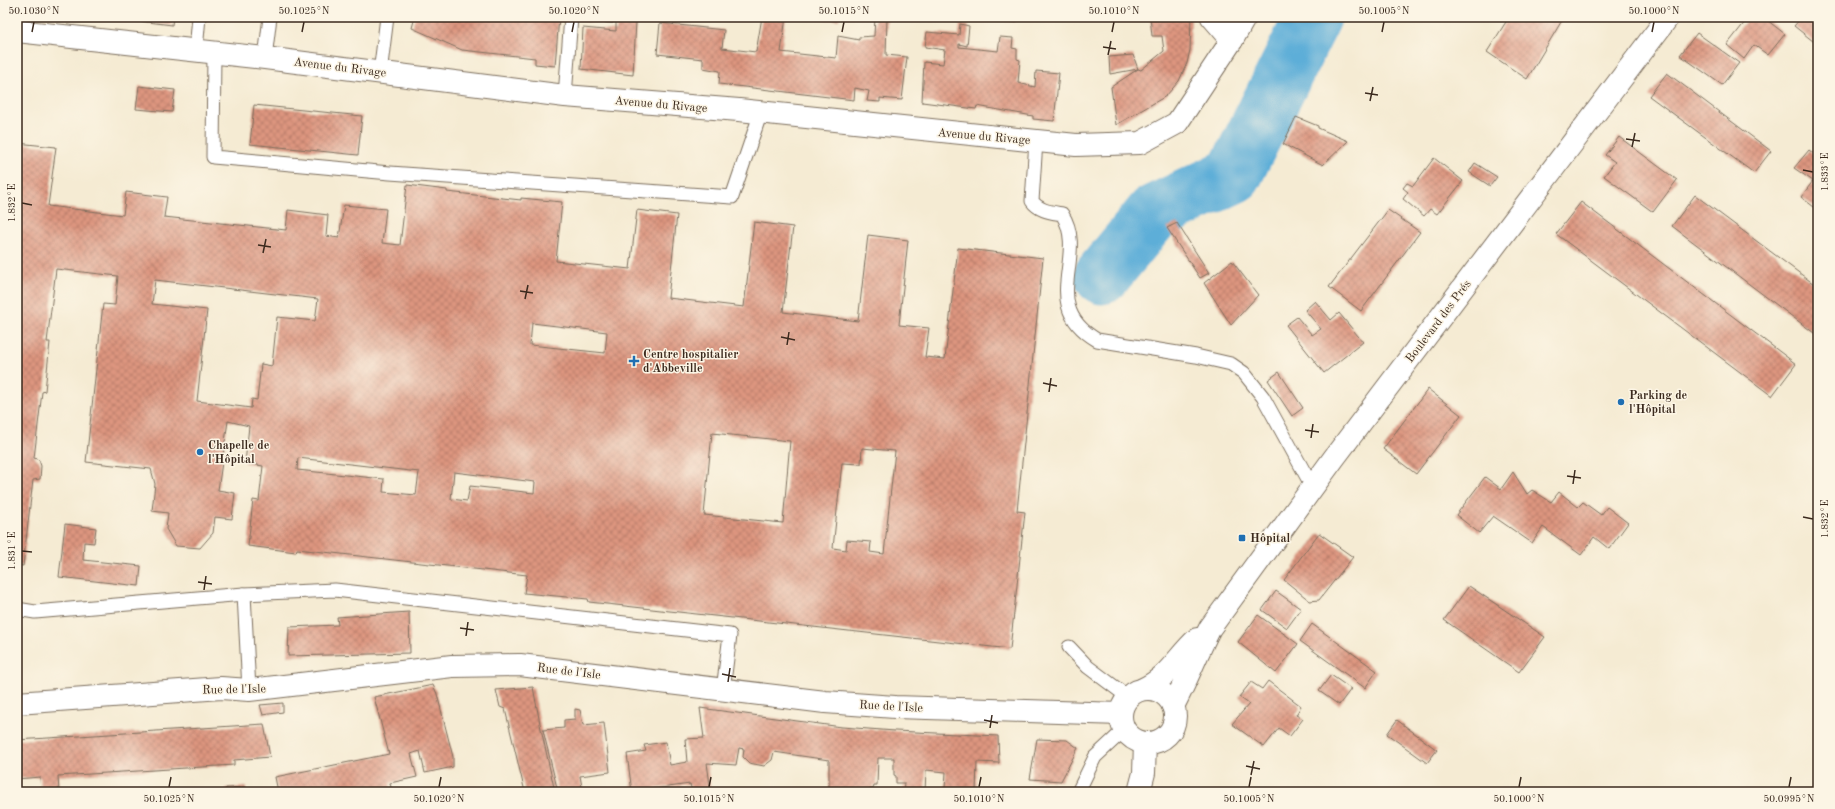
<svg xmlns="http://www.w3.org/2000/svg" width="1835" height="809" font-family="'Old Standard TT',serif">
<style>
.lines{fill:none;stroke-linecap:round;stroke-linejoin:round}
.river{stroke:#5daed8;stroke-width:57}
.building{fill:url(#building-cross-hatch);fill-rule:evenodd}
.lane-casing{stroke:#7c6e5d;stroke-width:15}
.street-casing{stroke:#7c6e5d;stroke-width:24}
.primary-casing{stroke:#7c6e5d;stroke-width:24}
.lane{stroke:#fff;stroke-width:13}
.street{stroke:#fff;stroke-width:22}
.primary{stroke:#fff;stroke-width:22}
.ticks{fill:none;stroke:#3b2a1e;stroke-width:1.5}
.poi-dot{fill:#1f6fb2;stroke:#fcf5e5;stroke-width:1.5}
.labels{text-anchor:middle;stroke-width:3;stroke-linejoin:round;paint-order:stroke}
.street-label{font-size:12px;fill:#3b2a1e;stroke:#fcf5e5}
.poi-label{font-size:12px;font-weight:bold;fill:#3b2a1e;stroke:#fcf5e5;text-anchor:start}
.neatline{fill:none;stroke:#3b2a1e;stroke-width:1.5}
.ticks-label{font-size:10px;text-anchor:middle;fill:#3b2a1e}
</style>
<defs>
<pattern id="building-cross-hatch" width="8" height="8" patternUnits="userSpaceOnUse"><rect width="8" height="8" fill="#dd957f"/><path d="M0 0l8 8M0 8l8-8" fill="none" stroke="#b47a67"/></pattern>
</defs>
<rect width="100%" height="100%" fill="#fcf5e5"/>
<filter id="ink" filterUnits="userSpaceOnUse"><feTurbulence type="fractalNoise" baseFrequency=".025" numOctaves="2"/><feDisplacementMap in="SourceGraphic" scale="8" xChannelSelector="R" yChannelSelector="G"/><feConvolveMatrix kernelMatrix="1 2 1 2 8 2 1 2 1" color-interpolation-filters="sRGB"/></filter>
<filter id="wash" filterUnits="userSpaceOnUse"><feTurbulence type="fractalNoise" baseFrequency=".012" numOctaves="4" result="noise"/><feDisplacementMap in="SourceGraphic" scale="16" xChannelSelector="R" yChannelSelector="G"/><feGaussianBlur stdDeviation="0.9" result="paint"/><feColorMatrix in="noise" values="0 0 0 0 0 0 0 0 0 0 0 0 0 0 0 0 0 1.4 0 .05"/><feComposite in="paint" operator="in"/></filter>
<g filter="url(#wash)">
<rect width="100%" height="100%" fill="#f5ebd3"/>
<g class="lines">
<!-- river -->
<polyline class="river" points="1102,276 1154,213 1234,175 1313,17"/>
</g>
<g id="blocks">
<!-- building -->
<g class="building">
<polygon points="124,17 173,17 172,25 124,19"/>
<polygon points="415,17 559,17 555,66 535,64 535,58 462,50 412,28"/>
<polygon points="584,17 614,17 613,23 583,21"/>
<polygon points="762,17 786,17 781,52 836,58 838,36 859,40 859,37 874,36 875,17 887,17 886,55 907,57 902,100 880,98 880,102 867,101 869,91 855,88 854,100 719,84 720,71 703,68 703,59 657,54 660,23 724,30 722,48 756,52"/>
<polygon points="819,17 839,17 839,20 819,19"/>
<polygon points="1002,17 1017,17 1016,22 1002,21"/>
<polygon points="1150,17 1191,17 1190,50 1187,63 1179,81 1166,96 1116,125 1111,87 1138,69 1141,70 1164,51 1162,36 1152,36"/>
<polygon points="1509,17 1564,17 1527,79 1487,52"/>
<polygon points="1749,17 1763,17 1785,34 1768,55 1754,45 1744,59 1727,45"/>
<polygon points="1802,17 1808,17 1818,25 1818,45 1794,26"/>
<polygon points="616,21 636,22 633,75 581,69 583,28 616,31"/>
<polygon points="960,24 969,26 967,46 959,44 959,47 998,51 1000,37 1013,38 1012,48 1017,49 1017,59 1020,60 1018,83 1035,87 1036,71 1059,73 1054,121 1033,119 1033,116 977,106 976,109 922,102 924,62 943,64 945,50 925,47 927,32 959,35"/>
<polygon points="1697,33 1739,63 1722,85 1680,55"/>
<polygon points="1133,55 1138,69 1110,74 1109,57"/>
<polygon points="1667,73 1771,151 1754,173 1649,96"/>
<polygon points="139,86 175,90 172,112 136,109"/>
<polygon points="254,105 362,116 358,155 250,144"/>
<polygon points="1296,117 1318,126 1318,128 1348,141 1323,165 1283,144"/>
<polygon points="1619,137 1677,180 1653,212 1604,176 1615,162 1605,155"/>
<path d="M17 143 56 147 48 206 123 215 126 192 167 197 164 217 286 230 288 210 328 215 326 236 339 238 344 205 386 209 382 243 400 245 407 185 447 190V192L521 200V198L562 202 556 261 630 269 637 210 677 215 668 298 744 307 754 222 793 227 783 312 858 321 868 235 908 240 899 325 929 328 925 357 945 359 958 248 1043 258 1017 511 1025 512 1010 649 589 602 588 599 524 593 527 575 297 549 296 552 248 546 253 500 259 501 263 466 245 463 249 426 228 421 218 490 235 493 232 519 215 517 213 533 200 548 176 546 166 529 168 513 152 511 155 484 151 469 86 462 103 304 115 305 118 276 56 269 47 342H50L45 391 42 392 34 458 39 460 41 466 40 479 33 480 23 566 17 565ZM155 280 318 299 315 321 277 317 272 366 261 364 257 400 252 399 251 408 197 401 207 310 152 304ZM532 323 607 332 605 353 530 345ZM712 433 790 441 783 523 704 515ZM862 448 895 451 884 554 870 552 871 542 847 540 846 550 833 548 842 463 861 464ZM298 458 419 472 416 495 383 492 384 479 297 470ZM454 472 535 482 534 493 470 486 467 501 451 499Z"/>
<polygon points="1809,150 1818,157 1818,202 1814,207 1801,197 1813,181 1794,168"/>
<polygon points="1434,158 1463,181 1437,214 1430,209 1424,216 1403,199 1408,192 1403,188 1407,183 1413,186"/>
<polygon points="1475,163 1497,177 1490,186 1469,172"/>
<polygon points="1695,195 1818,287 1818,336 1672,226"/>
<polygon points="1581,202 1796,364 1772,396 1556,234"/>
<polygon points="1388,210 1420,232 1361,311 1329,287"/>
<polygon points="1177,223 1209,273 1200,278 1167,228"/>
<polygon points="1232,261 1258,295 1231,325 1204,283"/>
<polygon points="1315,301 1331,320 1339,313 1363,342 1324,373 1286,325 1297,317 1312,335 1321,329 1305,310"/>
<polygon points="1279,372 1303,408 1292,416 1268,380"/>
<polygon points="1428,389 1461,415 1416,474 1383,449"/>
<polygon points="1513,472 1527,494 1532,490 1551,502 1559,492 1578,507 1583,502 1601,515 1607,507 1628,523 1609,549 1594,537 1581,555 1543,527 1532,543 1493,516 1479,533 1456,515 1485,477 1501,489"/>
<polygon points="65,524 96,528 94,543 84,542 83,560 141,566 139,586 59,577"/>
<polygon points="1319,533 1353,557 1319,600 1310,601 1284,580"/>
<polygon points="1469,586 1545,637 1519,672 1444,620"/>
<polygon points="1276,591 1301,609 1287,628 1262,610"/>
<polygon points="409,612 410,653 288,656 289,627 338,625 337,617"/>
<polygon points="1258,615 1298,644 1276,673 1238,642"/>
<polygon points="1312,624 1377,671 1365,688 1300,641"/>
<polygon points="1331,675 1351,689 1339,705 1319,691"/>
<polygon points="1268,681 1301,706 1296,715 1303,719 1290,736 1279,728 1264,747 1232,724 1249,704 1239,697 1251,682 1262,689"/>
<polygon points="433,685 437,694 453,757 453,767 425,773 420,751 411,754 417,777 390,783 392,792 278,792 275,777 389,754 374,697"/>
<polygon points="533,687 541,729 555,792 525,792 505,709 500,707 496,690"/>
<polygon points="283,703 283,712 263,715 260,705"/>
<polygon points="700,708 842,727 895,731 998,736 999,763 977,762 976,792 962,792 945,789 946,772 926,770 925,792 903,792 904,783 896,783 896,776 894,775 894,758 878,758 877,785 874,785 873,789 864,790 864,792 829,792 829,760 774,752 772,760 764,766 749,763 743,757 744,749 739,748 736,765 707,763 711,792 692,792 690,784 632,792 627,754 646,751 644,745 666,742 670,765 687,762 685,739 704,738"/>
<polygon points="575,709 580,710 583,725 604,723 610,772 580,776 583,792 558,792 543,730 564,728 564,720 575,719"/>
<polygon points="1397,720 1437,750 1427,763 1387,734"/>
<polygon points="264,724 270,757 234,760 234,765 58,776 59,792 41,792 40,777 17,779 17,740"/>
<polygon points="1037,739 1067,740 1078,748 1061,781 1030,779"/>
<polygon points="246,787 246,792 226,792 226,788"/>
</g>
</g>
</g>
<g filter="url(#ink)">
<use href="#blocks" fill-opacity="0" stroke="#7c6e5d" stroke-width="1"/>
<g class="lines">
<!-- lane casing -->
<g class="lane-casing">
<g id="lane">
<polyline points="19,31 19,17"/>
<polyline points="196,50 199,17"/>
<polyline points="214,52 213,157 390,173 732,197 761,112"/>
<polyline points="265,58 270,17"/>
<polyline points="380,73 387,17"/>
<polyline points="565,96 571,17"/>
<path d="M1036 141 1032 201C1039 211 1051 212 1062 214 1089 256 1037 305 1097 340L1196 356 1231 364 1244 373 1263 397 1313 488"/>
<polyline points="244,594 249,690"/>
<polyline points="17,609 35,612 244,594 335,590 730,635 723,690"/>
<polyline points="1069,647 1088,667 1128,697"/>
<polyline points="1078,792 1095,757 1124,730"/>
</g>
</g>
<!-- street casing -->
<g class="street-casing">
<g id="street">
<polyline points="1212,17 1232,40"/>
<polyline points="17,31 265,58 565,96 739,110 1076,145 1140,143 1177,123 1232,40 1245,17"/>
<polyline points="17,703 221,688 249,690 452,666 520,665 825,702 895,707 1121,714"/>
</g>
</g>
<!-- primary casing -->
<g class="primary-casing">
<g id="primary">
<path d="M1143 689C1168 678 1178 656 1197 639"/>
<circle cx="1148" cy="716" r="27"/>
<path d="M1173 706C1187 680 1197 653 1210 628L1334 458 1668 17"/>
<polyline points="1139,792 1144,773 1145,743"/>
</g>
</g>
<!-- lane -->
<use href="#lane" class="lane"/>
<!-- street -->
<use href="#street" class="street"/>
<!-- primary -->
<use href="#primary" class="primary"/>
</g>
</g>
<!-- ticks -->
<path class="ticks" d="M32 32 34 22M302 32 304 22M572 32 574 22M842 32 844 22M1112 32 1114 22M1382 32 1384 22M1652 32 1654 22M1103 47 1116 49M1108 55 1111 41M1365 93 1378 95M1370 101 1373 87M1626 139 1640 141M1632 147 1635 133M1803 170 1813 172M22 203 32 205M258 245 271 247M263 253 266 239M520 291 533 293M525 299 528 285M781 337 795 340M787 345 789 332M1043 383 1057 386M1049 392 1051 378M1305 430 1319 432M1311 438 1313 424M1567 476 1581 478M1573 484 1575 470M1803 517 1813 519M22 551 32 552M198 582 212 584M204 590 206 576M460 628 474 630M466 636 468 622M722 674 736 677M728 682 730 668M984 720 998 723M990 728 992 715M1246 766 1260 769M1251 775 1254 761M169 787 171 777M439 787 441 777M709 787 711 777M979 787 981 777M1249 787 1251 777M1519 787 1521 777M1789 787 1791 777"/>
<!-- markers -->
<g class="poi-dot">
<path d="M632 355h4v4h4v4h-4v4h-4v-4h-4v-4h4z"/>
<circle cx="1621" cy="402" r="4"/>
<circle cx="200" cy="452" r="4"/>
<rect x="1238" y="534" width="8" height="8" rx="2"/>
</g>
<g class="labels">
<!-- street labels -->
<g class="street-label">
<text transform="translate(340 67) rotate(7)" y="4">Avenue du Rivage</text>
<text transform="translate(661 104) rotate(5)" y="4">Avenue du Rivage</text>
<text transform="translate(984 136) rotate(5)" y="4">Avenue du Rivage</text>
<text transform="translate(1438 321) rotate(-53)" y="4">Boulevard des Prés</text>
<text transform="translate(569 671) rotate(7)" y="4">Rue de l'Isle</text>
<text transform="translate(234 689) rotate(-1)" y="4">Rue de l'Isle</text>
<text transform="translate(891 706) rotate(3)" y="4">Rue de l'Isle</text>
</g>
<!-- poi labels -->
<g class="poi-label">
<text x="643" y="358">Centre hospitalier<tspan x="643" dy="14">d'Abbeville</tspan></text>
<text x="1629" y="399">Parking de<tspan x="1629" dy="14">l'Hôpital</tspan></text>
<text x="208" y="449">Chapelle de<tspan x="208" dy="14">l'Hôpital</tspan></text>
<text x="1250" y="542">Hôpital</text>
</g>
</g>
<!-- margin -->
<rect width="1835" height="809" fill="none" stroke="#fcf5e5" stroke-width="44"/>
<rect x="22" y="22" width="1791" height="765" class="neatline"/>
<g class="ticks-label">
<text x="34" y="14">50.1030°N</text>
<text x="304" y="14">50.1025°N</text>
<text x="574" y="14">50.1020°N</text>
<text x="844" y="14">50.1015°N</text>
<text x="1114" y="14">50.1010°N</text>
<text x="1384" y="14">50.1005°N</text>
<text x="1654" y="14">50.1000°N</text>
<text transform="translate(1824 172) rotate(-90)" y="4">1.833°E</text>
<text transform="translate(11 203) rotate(-90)" y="4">1.832°E</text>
<text transform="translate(1824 519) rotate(-90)" y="4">1.832°E</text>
<text transform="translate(11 551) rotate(-90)" y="4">1.831°E</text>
<text x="169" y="802">50.1025°N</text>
<text x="439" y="802">50.1020°N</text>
<text x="709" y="802">50.1015°N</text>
<text x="979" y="802">50.1010°N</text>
<text x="1249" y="802">50.1005°N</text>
<text x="1519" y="802">50.1000°N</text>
<text x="1789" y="802">50.0995°N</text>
</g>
</svg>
